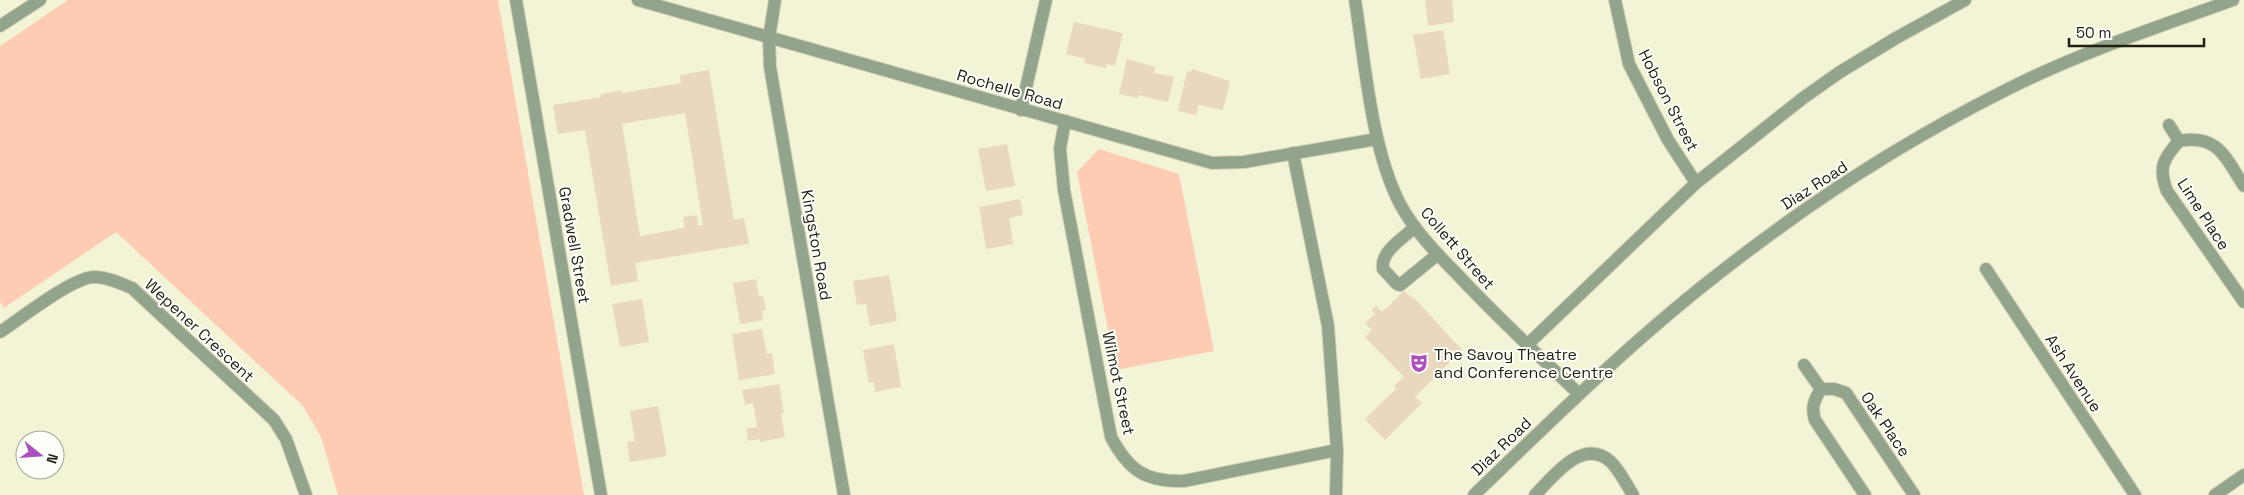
<svg xmlns="http://www.w3.org/2000/svg" width="2244" height="495" font-family="'Space Grotesk',sans-serif">
<style>
.green{fill:#feccb2}
.building{fill:#e9d8be;fill-rule:evenodd}
.lines{fill:none;stroke-linecap:round;stroke-linejoin:round}
.minor-casing{stroke:#d1d1b6;stroke-width:14}
.minor{stroke:#93a48c;stroke-width:12}
.labels{text-anchor:middle;stroke-width:4;stroke-linejoin:round;paint-order:stroke}
.street-label{font-size:16px;fill:#1f1f14;stroke:#fefff9}
.poi-label{font-size:16px;fill:#1f1f14;stroke:#fefff9;text-anchor:start}
</style>
<rect width="100%" height="100%" fill="#f3f3d5"/>
<!-- green -->
<g class="green">
<polygon points="68,0 498,0 584,495 338,495 321,437 303,406 116,232 4,308 0,302 0,46"/>
<polygon points="1099,149 1179,174 1214,351 1116,370 1077,172"/>
</g>
<!-- building -->
<g class="building">
<polygon points="1425,0 1452,0 1454,22 1428,26"/>
<polygon points="1074,22 1123,33 1115,66 1107,64 1106,68 1084,63 1086,59 1066,54"/>
<polygon points="1443,30 1450,74 1421,79 1413,35"/>
<polygon points="1127,59 1155,67 1154,73 1174,77 1168,102 1138,95 1137,98 1119,94"/>
<polygon points="1192,69 1230,81 1223,110 1199,105 1196,115 1178,111 1187,71 1191,72"/>
<path d="M709 70 734 220 744 218 749 244 635 263 638 281 611 286 585 130 558 134 553 105 601 97V94L622 90V93L681 83 680 75ZM685 113 703 225 698 226 697 215 683 217 685 228 640 236 622 124Z"/>
<polygon points="1007,144 1015,186 986,191 978,149"/>
<polygon points="1020,199 1023,215 1009,218 1013,244 986,249 979,207"/>
<polygon points="889,275 897,321 870,326 866,304 857,305 853,281"/>
<polygon points="756,279 759,296 763,296 766,310 762,311 763,320 740,324 733,283"/>
<polygon points="1404,291 1418,302 1462,350 1415,397 1422,403 1385,440 1365,419 1397,388 1394,386 1404,377 1365,337 1372,330 1365,323 1375,314 1372,310 1376,306 1382,312"/>
<polygon points="642,299 649,342 620,347 612,304"/>
<polygon points="762,329 767,354 772,353 775,374 739,380 732,334"/>
<polygon points="894,344 901,387 875,392 874,382 869,383 863,350"/>
<polygon points="779,384 784,413 781,413 785,437 760,442 759,439 748,441 746,429 757,427 753,403 745,405 742,390"/>
<polygon points="658,406 667,456 630,462 627,442 635,441 630,411"/>
</g>
<g class="lines">
<!-- minor casing -->
<g class="minor-casing">
<g id="minor">
<polyline points="516,0 601,495"/>
<polyline points="638,0 1212,163 1244,162 1377,139"/>
<polyline points="775,0 769,38 770,67 844,495"/>
<path d="M1355 0C1365 62 1371 148 1400 204 1414 230 1436 253 1457 274 1496 316 1538 355 1579 394"/>
<polyline points="1615,0 1629,64 1668,140 1696,183"/>
<polyline points="0,26 40,0"/>
<polyline points="1021,110 1046,0"/>
<path d="M1065 121 1060 149 1064 190 1111 437C1129 471 1146 482 1184 481L1337 450"/>
<polyline points="2169,125 2179,141"/>
<polyline points="1293,153 1328,326 1337,450 1336,495"/>
<path d="M2244 186C2225 157 2218 134 2179 141 2163 159 2158 168 2167 191L2244 302"/>
<path d="M1415 227C1404 238 1380 251 1383 269L1397 284 1400 285 1438 254"/>
<polyline points="1986,269 2135,495"/>
<path d="M0 332C20 319 73 277 94 277 107 277 120 283 132 288L274 420 286 439 306 495"/>
<polyline points="1527,345 1696,183 1803,98 1840,72 1896,38 1965,0"/>
<polyline points="1804,365 1821,389"/>
<path d="M1474 495C1557 415 1639 334 1731 264 1816 198 1910 138 2006 90 2079 53 2157 27 2233 0"/>
<path d="M1535 495C1553 477 1583 436 1611 462 1620 471 1626 484 1633 495"/>
<path d="M1865 495 1815 420C1811 408 1814 400 1821 389H1834L1846 393 1914 495"/>
<polyline points="2215,495 2244,475"/>
</g>
</g>
<!-- minor -->
<use href="#minor" class="minor"/>
</g>
<!-- icons -->
<defs>
<g id="theatre-bare" transform="scale(1.5)"><path d="M-5-5.5Q0-4 5-5.5V0Q5 5 0 6Q-5 5-5 0ZM-3.3-2.5H-1v1.5H-3.3ZM1-2.5H3.3v1.5H1ZM-2.8 1Q0 5.5 2.8 1Z" fill="#ab50bc" stroke="#fefff9" stroke-width="2.5" paint-order="stroke"/></g>
</defs>
<g fill-rule="evenodd">
<use href="#theatre-bare" x="1419" y="363"/>
</g>
<g class="labels">
<!-- street labels -->
<g class="street-label">
<text transform="translate(1010 89) rotate(16)" y="6">Rochelle Road</text>
<text transform="translate(1669 100) rotate(63)" y="6">Hobson Street</text>
<text transform="translate(1814 185) rotate(-33)" y="6">Diaz Road</text>
<text transform="translate(2204 214) rotate(57)" y="6">Lime Place</text>
<text transform="translate(575 245) rotate(80)" y="6">Gradwell Street</text>
<text transform="translate(817 245) rotate(80)" y="6">Kingston Road</text>
<text transform="translate(1458 248) rotate(49)" y="6">Collett Street</text>
<text transform="translate(200 330) rotate(43)" y="6">Wepener Crescent</text>
<text transform="translate(2074 373) rotate(57)" y="6">Ash Avenue</text>
<text transform="translate(1119 383) rotate(78)" y="6">Wilmot Street</text>
<text transform="translate(1886 424) rotate(56)" y="6">Oak Place</text>
<text transform="translate(1501 446) rotate(-44)" y="6">Diaz Road</text>
</g>
<!-- poi labels -->
<g class="poi-label">
<text x="1434" y="360">The Savoy Theatre<tspan x="1434" dy="18">and Conference Centre</tspan></text>
</g>
</g>
<!-- north arrow -->
<g transform="translate(40 455) rotate(107)"><circle r="24" fill="#fefff9" stroke="#a5a59d"/>
<path d="M0-4L9 19L0 12L-9 19Z" fill="#ab50bc"/>
<text y="-8" font-size="14" font-weight="bold" text-anchor="middle" fill="#1f1f14">N</text>
</g>
<!-- scale -->
<path d="M2069 38v8h135v-8" fill="none" stroke="#1f1f14" stroke-width="2.5"/>
<text x="2076" y="38" font-size="15" fill="#1f1f14" stroke="#fefff9" stroke-width="4" paint-order="stroke">50 m</text>
</svg>
